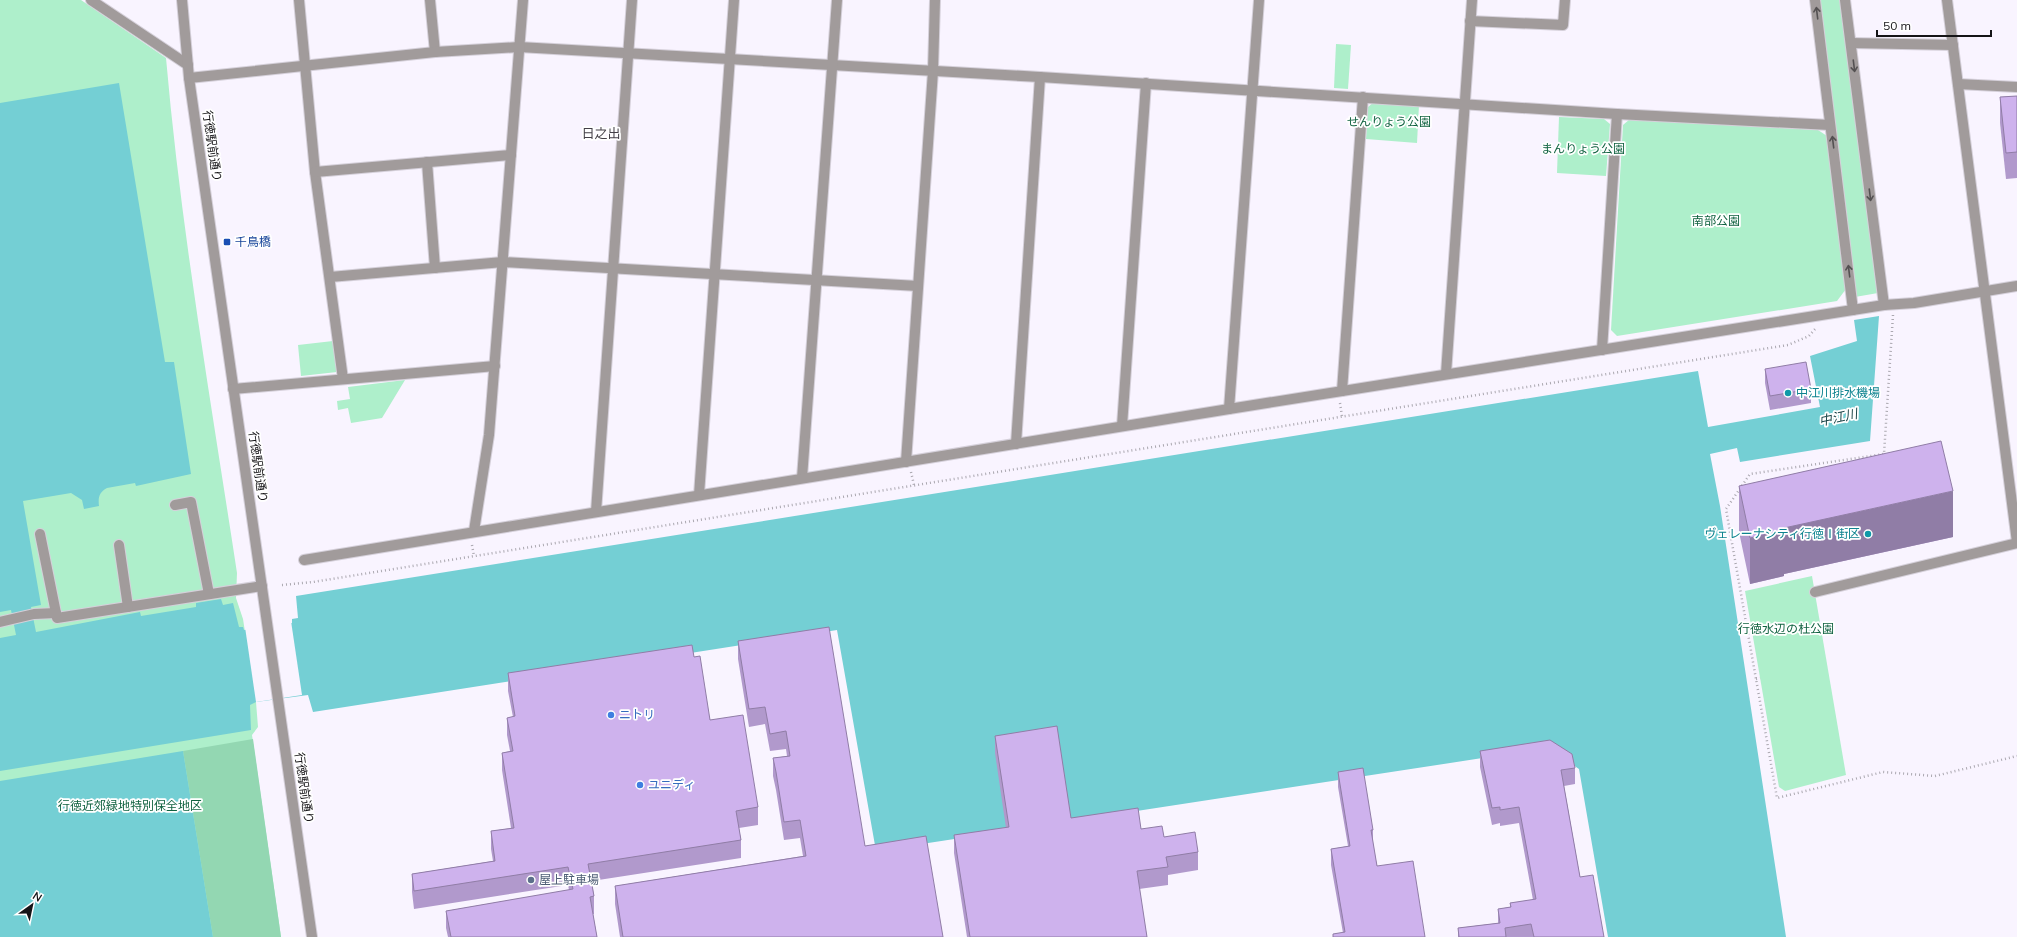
<svg xmlns="http://www.w3.org/2000/svg" width="2017" height="937" font-family="Mulish,'Noto Sans JP',sans-serif">
<style>
.green{fill:#aeefcb}
.forest{fill:#93d7b2}
.water{fill:#74cfd4}
.pier{fill:#f9f4ff}
.lines{fill:none;stroke-linecap:round;stroke-linejoin:round}
.minor-casing{stroke:#d5d0da;stroke-width:12}
.path{stroke:#aba8b0;stroke-width:2.5;stroke-dasharray:1 3;stroke-linecap:butt}
.minor{stroke:#a19b9b;stroke-width:10}
.wall{fill:#b199cc}
.shaded-wall{fill:#907da6}
.building{fill:#ceb2ed;stroke:#907da6}
.oneway{stroke:#545152}
.transit-dot{fill:#1a4fb4;stroke:#fff;stroke-width:1.5}
.culture-dot{fill:#0f9aa8;stroke:#fff;stroke-width:1.5}
.shop-dot{fill:#3f7fe0;stroke:#fff;stroke-width:1.5}
.service-dot{fill:#5c6f8a;stroke:#fff;stroke-width:1.5}
.labels{text-anchor:middle;stroke-width:3.5;stroke-linejoin:round;paint-order:stroke}
.park-label{font-size:12px;fill:#106240;stroke:#fff}
.street-label{font-size:12px;fill:#151417;stroke:#fff}
.transit-label{font-size:12px;fill:#164399;stroke:#fff;text-anchor:start}
.culture-label{font-size:12px;fill:#0d838f;stroke:#fff;text-anchor:start}
.shop-label{font-size:12px;fill:#366cbe;stroke:#fff;text-anchor:start}
.service-label{font-size:12px;fill:#4e5e75;stroke:#fff;text-anchor:start}
.neighbourhood-label{font-size:13px;fill:#433f47;stroke:#fff}
.water-label{font-size:13px;font-style:italic;fill:#1a4447;stroke:#fff}
</style>
<rect width="100%" height="100%" fill="#f9f4ff"/>
<!-- green -->
<g class="green">
<path d="M0 0H81L166 58C181 230 211 402 237 573L236 598 243 619 256 702 258 727 252 735 281 937H0Z"/>
<polygon points="1819,0 1841,0 1878,293 1855,297"/>
<polygon points="1336,44 1351,45 1348,89 1334,88"/>
<polygon points="1374,102 1419,105 1417,143 1366,139 1368,107"/>
<polygon points="1559,117 1604,119 1610,124 1606,176 1557,173"/>
<polygon points="1630,119 1818,130 1827,136 1846,289 1837,301 1617,336 1611,330 1623,125"/>
<polygon points="333,341 337,372 301,376 298,345"/>
<polygon points="405,380 382,418 351,423 348,408 338,410 337,401 350,399 348,387"/>
<polygon points="1812,576 1846,775 1785,791 1779,787 1745,591"/>
</g>
<!-- forest -->
<polygon class="forest" points="253,739 281,937 213,937 183,751"/>
<!-- water -->
<g class="water">
<path d="M119 83 165 362H174L191 474 136 486 135 483 107 488C99 492 98 498 99 506L84 509 82 500 71 493 23 501 41 605 31 607 36 632 140 612 141 616 196 607V603L221 599 223 605 233 603 239 627H243L244 630 292 623V619L298 618 296 596 1698 371 1708 427 1820 407 1810 356 1857 341 1854 320 1879 316 1870 441 1740 462 1737 448 1710 454 1720 506 1786 937H1608L1579 769 1548 748 876 851 837 630 313 712 308 695 256 702 250 705 251 730 0 771V638L16 635 11 610 0 612V103Z"/>
<polygon points="183,751 213,937 0,937 0,781"/>
</g>
<!-- pier -->
<polygon class="pier" points="291,621 302,695 256,702 245,627"/>
<g class="lines">
<!-- minor casing -->
<g class="minor-casing">
<g id="minor">
<polyline points="91,0 188,65"/>
<polyline points="182,0 189,78 312,937"/>
<polyline points="299,0 315,172 343,379"/>
<polyline points="430,0 435,52"/>
<polyline points="1815,0 1853,310"/>
<polyline points="1845,0 1884,305"/>
<polyline points="1947,0 2017,542"/>
<polyline points="1470,21 1563,25 1565,0"/>
<polyline points="1851,43 1953,45"/>
<polyline points="189,78 435,52 519,47 1040,77 1617,114 1830,125"/>
<polyline points="1958,84 2017,87"/>
<polyline points="427,162 435,268"/>
<polyline points="315,172 511,155"/>
<polyline points="330,277 503,262 918,286"/>
<polyline points="1602,350 1617,114"/>
<polyline points="1446,374 1472,0"/>
<polyline points="233,389 495,366"/>
<polyline points="1342,391 1363,97"/>
<polyline points="1229,409 1259,0"/>
<polyline points="1122,426 1146,83"/>
<polyline points="1016,444 1040,77"/>
<polyline points="906,462 933,71 935,0"/>
<polyline points="802,478 837,0"/>
<polyline points="699,495 734,0"/>
<polyline points="175,505 191,502 209,594"/>
<polyline points="596,512 632,0"/>
<polyline points="474,531 489,435 523,0"/>
<polyline points="40,534 57,618 262,586"/>
<polyline points="119,545 128,607"/>
<polyline points="304,560 1229,409 1884,305 1914,303 2017,286"/>
<polyline points="1815,592 2017,543"/>
<polyline points="0,622 34,614 56,613"/>
</g>
</g>
<!-- path -->
<g class="path">
<polyline points="1893,315 1884,454 1750,474 1726,509 1777,798 1883,772 1935,776 2017,756"/>
<polyline points="1340,403 1342,416"/>
<polyline points="911,472 914,485"/>
<polyline points="472,545 474,556"/>
<polyline points="282,585 313,582 1788,345 1809,336 1816,328"/>
<polyline points="1756,679 1760,678"/>
</g>
<!-- minor -->
<use href="#minor" class="minor"/>
</g>
<!-- wall -->
<g class="wall">
<polygon points="2017,96 2017,178 2006,179 2000,123 2000,97"/>
<polygon points="1765,369 1811,389 1811,403 1770,410 1765,383"/>
<polygon points="1739,486 1953,537 1784,574 1784,576 1750,584 1739,532"/>
<polygon points="738,641 865,846 943,937 620,937 615,904 615,886 803,856 800,838 784,840 776,790 773,776 773,758 787,756 786,749 770,751 765,724 749,727 738,659"/>
<polygon points="694,657 710,720 758,807 758,825 739,828 741,840 741,858 592,881 594,896 594,914 593,914 597,937 448,937 446,928 446,911 569,890 568,885 414,909 412,892 412,874 493,861 491,849 491,831 511,828 502,770 502,753 510,751 507,735 507,718 513,717 508,691 508,673"/>
<polygon points="995,736 1071,818 1141,829 1164,837 1198,852 1198,870 1168,875 1168,885 1139,889 1147,937 967,937 954,853 954,835 1006,828 995,753"/>
<polygon points="1480,751 1575,768 1575,784 1564,786 1580,877 1604,937 1458,937 1458,928 1498,923 1498,909 1510,907 1510,903 1533,900 1519,823 1500,826 1500,823 1492,825 1480,767"/>
<polygon points="1338,772 1373,830 1373,844 1377,866 1425,937 1333,937 1333,934 1343,933 1331,865 1331,849 1348,846 1338,787"/>
</g>
<!-- shaded-wall -->
<polygon class="shaded-wall" points="1953,491 1953,537 1784,574 1784,576 1750,584 1750,538 1784,528"/>
<!-- building -->
<g class="building">
<polygon points="2017,96 2017,152 2006,153 2000,97"/>
<polygon points="1806,362 1811,389 1770,396 1765,369"/>
<polygon points="1941,441 1953,491 1784,528 1784,530 1750,538 1739,486"/>
<polygon points="829,627 865,846 926,836 943,937 623,937 615,886 806,856 800,820 784,822 776,772 773,758 790,756 786,731 770,734 765,707 749,709 738,641"/>
<polygon points="692,645 694,657 700,656 710,720 743,715 758,807 736,811 741,840 588,864 594,896 590,897 597,937 451,937 446,911 573,889 568,867 414,891 412,874 495,861 491,831 514,828 502,753 513,751 507,718 515,716 508,673"/>
<polygon points="1057,726 1071,818 1138,808 1141,829 1162,826 1164,837 1195,832 1198,852 1166,857 1168,867 1137,871 1147,937 970,937 954,835 1009,827 995,736"/>
<polygon points="1550,740 1572,754 1575,768 1561,770 1580,877 1593,875 1604,937 1534,937 1531,924 1505,928 1506,937 1459,937 1458,928 1500,923 1498,909 1511,907 1510,903 1536,899 1519,807 1500,810 1500,807 1492,808 1480,751"/>
<polygon points="1363,768 1373,830 1371,830 1377,866 1413,861 1425,937 1333,937 1333,934 1345,932 1331,849 1350,846 1338,772"/>
</g>
<!-- one-way arrows -->
<defs><path id="oneway-shaft" d="M-6 0H5M1.5-3L5.5 0L1.5 3" fill="none" stroke-width="1.6" stroke-linecap="round" stroke-linejoin="round"/></defs>
<g class="oneway">
<use href="#oneway-shaft" transform="translate(1817 13) rotate(-97)"/>
<use href="#oneway-shaft" transform="translate(1854 66) rotate(83)"/>
<use href="#oneway-shaft" transform="translate(1833 142) rotate(-97)"/>
<use href="#oneway-shaft" transform="translate(1870 195) rotate(83)"/>
<use href="#oneway-shaft" transform="translate(1849 271) rotate(-97)"/>
</g>
<!-- markers -->
<rect class="transit-dot" x="223" y="238" width="8" height="8" rx="2"/>
<g class="culture-dot">
<circle cx="1788" cy="393" r="4"/>
<circle cx="1868" cy="534" r="4"/>
</g>
<g class="shop-dot">
<circle cx="611" cy="715" r="4"/>
<circle cx="640" cy="785" r="4"/>
</g>
<circle class="service-dot" cx="531" cy="880" r="4"/>
<g class="labels">
<!-- park labels -->
<g class="park-label">
<text x="1389" y="126">せんりょう公園</text>
<text x="1583" y="153">まんりょう公園</text>
<text x="1716" y="225">南部公園</text>
<text x="1786" y="633">行徳水辺の杜公園</text>
<text x="130" y="810">行徳近郊緑地特別保全地区</text>
</g>
<!-- street labels -->
<g class="street-label">
<text transform="translate(212 146) rotate(82)" y="4">行徳駅前通り</text>
<text transform="translate(258 467) rotate(82)" y="4">行徳駅前通り</text>
<text transform="translate(304 788) rotate(82)" y="4">行徳駅前通り</text>
</g>
<!-- transit labels -->
<g class="transit-label">
<text x="235" y="246">千鳥橋</text>
</g>
<!-- culture labels -->
<g class="culture-label">
<text x="1796" y="397">中江川排水機場</text>
<text x="1860" y="538" text-anchor="end">ヴェレーナシティ行徳Ⅰ街区</text>
</g>
<!-- shop labels -->
<g class="shop-label">
<text x="619" y="719">ニトリ</text>
<text x="648" y="789">ユニディ</text>
</g>
<!-- service labels -->
<g class="service-label">
<text x="539" y="884">屋上駐車場</text>
</g>
<!-- neighbourhood labels -->
<g class="neighbourhood-label">
<text x="601" y="138">日之出</text>
</g>
<!-- water labels -->
<g class="water-label">
<text transform="translate(1838 417) rotate(-12)" y="5">中江川</text>
</g>
</g>
<!-- north arrow -->
<g transform="translate(32 905) rotate(33)" stroke="#ffffff" stroke-width="3" paint-order="stroke">
<path d="M0-3L7 15L0 10L-7 15Z" fill="#151417"/>
<text y="-6" font-size="11" font-weight="bold" text-anchor="middle" fill="#151417">N</text>
</g>
<!-- scale -->
<path d="M1877 30v6h114v-6" fill="none" stroke="#151417" stroke-width="2"/>
<text x="1883" y="30" font-size="12" fill="#151417" stroke="#ffffff" stroke-width="3" paint-order="stroke">50 m</text>
</svg>
